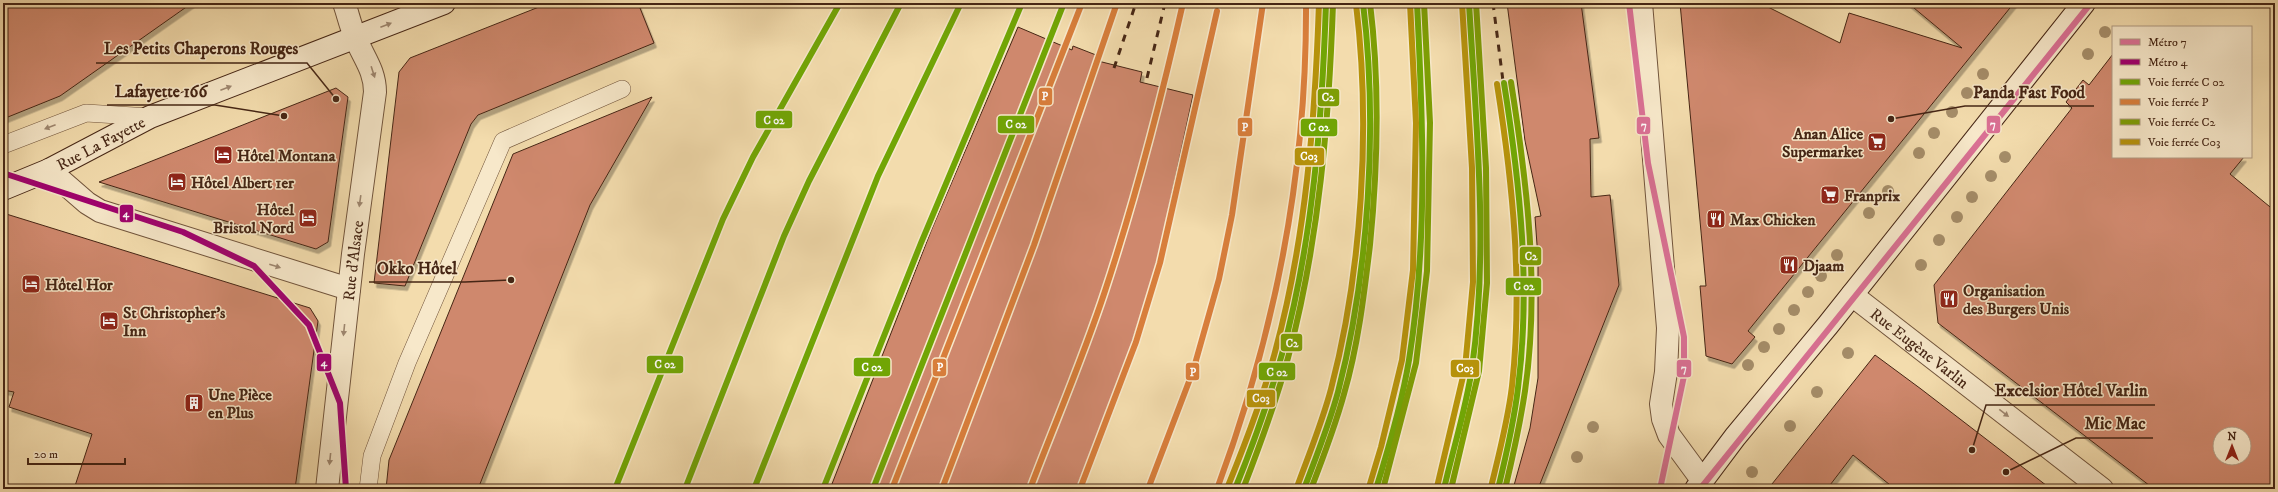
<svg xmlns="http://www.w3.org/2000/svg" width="2278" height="492" font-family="'IM FELL DW Pica',serif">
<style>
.building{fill:#cf886d;stroke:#462615;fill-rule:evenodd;filter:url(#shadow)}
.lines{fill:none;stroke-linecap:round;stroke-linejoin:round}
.service-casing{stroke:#71543b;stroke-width:18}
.minor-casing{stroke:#71543b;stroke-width:24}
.secondary-casing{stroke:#462615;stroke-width:24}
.service{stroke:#f7e8ca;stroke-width:17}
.minor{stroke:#f7e8ca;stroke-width:22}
.secondary{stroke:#f7e8ca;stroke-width:22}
.rail{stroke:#462615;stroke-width:3;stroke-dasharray:7 7;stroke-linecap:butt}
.rail-1-casing{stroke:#f7e8ca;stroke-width:9}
.rail-2-casing{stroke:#f7e8ca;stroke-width:9}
.rail-3-casing{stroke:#f7e8ca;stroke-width:9}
.rail-4-casing{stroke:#f7e8ca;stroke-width:9}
.rail-1{stroke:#71a505;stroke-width:6}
.rail-2{stroke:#d87e3b;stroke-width:6}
.rail-3{stroke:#7e9e04;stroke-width:6}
.rail-4{stroke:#b6920b;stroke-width:6}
.metro-1-casing{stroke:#f7e8ca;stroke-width:9}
.metro-2-casing{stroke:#f7e8ca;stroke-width:9}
.metro-1{stroke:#da7094;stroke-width:6}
.metro-2{stroke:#a0006e;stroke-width:6}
.tree{fill:#a58d69}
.oneway{fill:#9e8770}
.labels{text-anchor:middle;stroke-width:3;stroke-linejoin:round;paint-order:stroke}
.poi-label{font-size:16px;font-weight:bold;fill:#462615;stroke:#f7e8ca;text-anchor:start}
.street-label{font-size:16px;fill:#462615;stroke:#f7e8ca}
.leader{fill:none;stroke:#462615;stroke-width:1.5}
.callout-dot{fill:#462615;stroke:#f7e8ca;stroke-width:1.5}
.callout-label{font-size:17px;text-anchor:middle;font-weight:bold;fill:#462615;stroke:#f7e8ca;stroke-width:3;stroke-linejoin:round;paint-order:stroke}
.line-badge{stroke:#f7e8ca;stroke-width:1.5}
.badge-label{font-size:11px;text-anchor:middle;font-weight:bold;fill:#fff}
</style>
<defs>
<filter id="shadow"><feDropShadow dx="2.5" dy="4.5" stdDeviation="0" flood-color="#0004"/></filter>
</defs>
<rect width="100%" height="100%" fill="#f3dcad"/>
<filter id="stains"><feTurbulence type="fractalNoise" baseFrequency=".005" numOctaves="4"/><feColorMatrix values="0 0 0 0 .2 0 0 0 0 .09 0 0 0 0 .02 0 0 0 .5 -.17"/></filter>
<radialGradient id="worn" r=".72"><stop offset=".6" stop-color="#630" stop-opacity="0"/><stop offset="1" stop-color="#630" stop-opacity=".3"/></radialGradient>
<!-- building -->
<g class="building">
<polygon points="3,3 192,3 60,96 3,119"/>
<polygon points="549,3 638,3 654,43 478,115 471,124 405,286 374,283 399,72 410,58"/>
<polygon points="1507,3 1581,3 1599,138 1590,139 1591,197 1610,195 1619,285 1538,489 1513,489 1530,428 1538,378 1538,258 1535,217 1541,216 1525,141"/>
<polygon points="1680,3 1760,3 1840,43 1849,13 1962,48 1908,3 2014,3 1748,331 1755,337 1732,364 1706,356 1700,286 1706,286"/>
<polygon points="1018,27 1072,50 1073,46 1096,55 1094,60 1142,72 1140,82 1193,95 1158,259 1127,359 1076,489 830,489 931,231"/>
<path d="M2113 54V157H2244L2230 174 2275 211V489H2154L1938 323 1934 285 2072 108 2066 102 2083 80 2089 85ZM2220 434H2244V458H2220Z"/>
<polygon points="336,88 348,97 328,242 316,249 99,182"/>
<polygon points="652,97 590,205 478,489 386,489 389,460 513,154"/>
<polygon points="3,213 310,308 318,321 295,489 74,489 92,434 9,407 14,392 3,390"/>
<polygon points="1875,355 1921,389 2051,489 1895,489 1853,455 1827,489 1768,489"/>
</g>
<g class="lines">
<!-- service casing -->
<g class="service-casing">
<g id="service">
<polyline points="3,145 86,113 150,117"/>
<polyline points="368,489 372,456 407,363 503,141 622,89"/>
</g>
</g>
<!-- minor casing -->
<g class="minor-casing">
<g id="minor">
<polyline points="1641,3 1668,328 1666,372 1661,404 1663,419 1669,435 1702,480"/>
<polyline points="49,170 87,203 100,211 349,289"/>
<path id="s1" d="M1852 295 2102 489"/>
<path id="s2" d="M327 489 353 254 375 92C375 69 362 56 355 36 350 25 348 14 344 3"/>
</g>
</g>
<!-- secondary casing -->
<g class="secondary-casing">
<g id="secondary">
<path id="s3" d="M3 189 49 170 150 117 444 3"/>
<polyline points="1696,489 1735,437 1828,325 2084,3"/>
</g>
</g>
<!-- service -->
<use href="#service" class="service"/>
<!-- minor -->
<use href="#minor" class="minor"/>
<!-- secondary -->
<use href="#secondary" class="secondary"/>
<!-- rail -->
<g class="rail">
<polyline points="1493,3 1503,81"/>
<polyline points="1114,68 1136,3"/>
<polyline points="1147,78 1165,3"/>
</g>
<!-- rail-1 casing -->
<g class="rail-1-casing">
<g id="rail-1">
<polyline points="615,489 723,219 753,157 840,3"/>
<polyline points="685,489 784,236 809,181 901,3"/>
<polyline points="754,489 878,176 961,3"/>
<polyline points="823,489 921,243 1022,3"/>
<polyline points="873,489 1064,3"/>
<path d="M1235 489C1253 445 1269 400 1282 354 1313 240 1322 121 1326 3"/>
<path d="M1304 489C1316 457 1329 425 1338 392 1369 273 1378 125 1363 3"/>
<path d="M1376 489C1389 447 1402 403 1409 360 1428 242 1423 122 1417 3"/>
<path d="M1444 489C1453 449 1466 409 1472 368 1489 248 1476 124 1469 3"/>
<path d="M1498 489C1506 456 1514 422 1518 388 1531 286 1520 184 1504 83"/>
</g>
</g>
<!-- rail-2 casing -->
<g class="rail-2-casing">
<g id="rail-2">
<polyline points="892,489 1082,3"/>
<polyline points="942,489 1034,245 1117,3"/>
<path d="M1030 489C1055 423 1083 358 1105 291 1136 197 1161 100 1183 3"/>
<polyline points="1080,489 1136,342 1160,263 1217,11"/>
<polyline points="1148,489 1193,371 1219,279 1232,215 1263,3"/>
<path d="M1217 489C1275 334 1307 169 1306 3"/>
</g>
</g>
<!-- rail-3 casing -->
<g class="rail-3-casing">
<g id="rail-3">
<path d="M1243 489C1260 445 1277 400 1289 354 1319 240 1329 121 1333 3"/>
<path d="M1311 489C1323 458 1335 427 1344 394 1358 346 1364 295 1370 245 1378 164 1380 84 1370 3"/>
<polyline points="1383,489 1416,363 1427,271 1430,123 1424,3"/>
<polyline points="1451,489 1479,371 1487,283 1486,168 1476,3"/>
<path d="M1505 489C1513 456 1520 424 1525 391 1540 288 1527 183 1511 82"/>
</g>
</g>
<!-- rail-4 casing -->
<g class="rail-4-casing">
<g id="rail-4">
<path d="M1228 486C1246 442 1263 398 1275 352 1306 238 1315 120 1319 3"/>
<path d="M1297 487C1309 454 1322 423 1331 389 1362 271 1371 125 1356 4"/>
<polyline points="1369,487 1381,447 1402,360 1413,270 1416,123 1410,3"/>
<polyline points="1437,487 1465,368 1473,282 1472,168 1462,3"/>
<path d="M1491 487C1499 454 1508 420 1512 386 1523 285 1513 185 1497 84"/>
</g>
</g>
<!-- rail-1 -->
<use href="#rail-1" class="rail-1"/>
<!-- rail-2 -->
<use href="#rail-2" class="rail-2"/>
<!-- rail-3 -->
<use href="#rail-3" class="rail-3"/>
<!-- rail-4 -->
<use href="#rail-4" class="rail-4"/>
<!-- metro-1 casing -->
<g class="metro-1-casing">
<g id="metro-1">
<polyline points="1629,3 1648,163 1684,337 1684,376 1660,489"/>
<polyline points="1700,489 2091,3"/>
</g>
</g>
<!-- metro-2 casing -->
<g class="metro-2-casing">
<polyline id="metro-2" points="3,173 183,232 254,266 309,325 340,403 346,489"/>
</g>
<!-- metro-1 -->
<use href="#metro-1" class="metro-1"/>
<!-- metro-2 -->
<use href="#metro-2" class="metro-2"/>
</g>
<!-- trees -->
<g class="tree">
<circle cx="2105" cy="32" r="6"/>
<circle cx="2088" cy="54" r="6"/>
<circle cx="1983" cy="74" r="6"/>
<circle cx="1967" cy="93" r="6"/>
<circle cx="1952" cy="112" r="6"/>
<circle cx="1934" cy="133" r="6"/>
<circle cx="1919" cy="153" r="6"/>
<circle cx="2005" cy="157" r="6"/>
<circle cx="1991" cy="176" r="6"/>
<circle cx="1888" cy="191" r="6"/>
<circle cx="1972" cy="197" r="6"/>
<circle cx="1869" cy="213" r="6"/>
<circle cx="1957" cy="217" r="6"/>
<circle cx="1939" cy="240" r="6"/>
<circle cx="1837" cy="255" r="6"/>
<circle cx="1921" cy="265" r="6"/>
<circle cx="1821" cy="276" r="6"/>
<circle cx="1808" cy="292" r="6"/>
<circle cx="1794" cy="310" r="6"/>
<circle cx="1779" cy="329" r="6"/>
<circle cx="1764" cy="347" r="6"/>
<circle cx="1848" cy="353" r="6"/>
<circle cx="1748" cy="365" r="6"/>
<circle cx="1817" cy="392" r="6"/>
<circle cx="1790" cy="426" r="6"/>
<circle cx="1593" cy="427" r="6"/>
<circle cx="1577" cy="457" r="6"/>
<circle cx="1752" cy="472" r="6"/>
</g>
<!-- one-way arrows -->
<defs><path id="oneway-solid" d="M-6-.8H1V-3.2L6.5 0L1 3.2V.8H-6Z"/></defs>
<g class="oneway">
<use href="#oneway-solid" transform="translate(386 25) rotate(-21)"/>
<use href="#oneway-solid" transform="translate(373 72) rotate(72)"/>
<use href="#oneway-solid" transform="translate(226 88) rotate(-21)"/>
<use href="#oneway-solid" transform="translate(50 127) rotate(159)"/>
<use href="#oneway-solid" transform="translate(360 201) rotate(98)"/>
<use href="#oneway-solid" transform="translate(275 266) rotate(18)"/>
<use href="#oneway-solid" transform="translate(344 330) rotate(96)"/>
<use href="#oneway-solid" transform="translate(2004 413) rotate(38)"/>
<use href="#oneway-solid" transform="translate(330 459) rotate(96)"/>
</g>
<!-- icons -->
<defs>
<g id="supermarket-square" transform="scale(1)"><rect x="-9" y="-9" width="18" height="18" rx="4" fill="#8f2418" stroke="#f7e8ca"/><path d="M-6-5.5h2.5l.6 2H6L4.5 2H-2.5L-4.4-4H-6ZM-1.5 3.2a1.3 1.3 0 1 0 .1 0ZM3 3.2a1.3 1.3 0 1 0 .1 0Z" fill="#fff"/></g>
<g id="hotel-square" transform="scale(1)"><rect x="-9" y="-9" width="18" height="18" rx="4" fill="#8f2418" stroke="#f7e8ca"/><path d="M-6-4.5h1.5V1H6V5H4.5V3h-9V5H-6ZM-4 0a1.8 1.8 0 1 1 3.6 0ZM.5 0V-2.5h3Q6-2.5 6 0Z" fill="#fff"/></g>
<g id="restaurant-square" transform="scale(1)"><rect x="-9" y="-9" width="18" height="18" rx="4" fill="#8f2418" stroke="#f7e8ca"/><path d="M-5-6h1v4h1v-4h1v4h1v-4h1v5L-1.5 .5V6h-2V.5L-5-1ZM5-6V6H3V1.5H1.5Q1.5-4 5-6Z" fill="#fff"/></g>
<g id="building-square" transform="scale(1)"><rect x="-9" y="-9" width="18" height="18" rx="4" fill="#8f2418" stroke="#f7e8ca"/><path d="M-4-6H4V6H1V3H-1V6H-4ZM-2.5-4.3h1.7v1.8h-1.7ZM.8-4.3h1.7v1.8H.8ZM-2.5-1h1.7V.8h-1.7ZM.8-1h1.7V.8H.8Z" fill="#fff"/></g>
</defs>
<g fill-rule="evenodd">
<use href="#supermarket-square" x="1877" y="142"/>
<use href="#hotel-square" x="223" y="155"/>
<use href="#hotel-square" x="177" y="182"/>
<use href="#supermarket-square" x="1830" y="195"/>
<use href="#hotel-square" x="308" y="218"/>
<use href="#restaurant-square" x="1716" y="219"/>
<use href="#restaurant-square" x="1789" y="265"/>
<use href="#hotel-square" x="31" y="284"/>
<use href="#restaurant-square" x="1949" y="299"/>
<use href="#hotel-square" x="109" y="321"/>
<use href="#building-square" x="194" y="403"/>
</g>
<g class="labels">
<!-- poi labels -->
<g class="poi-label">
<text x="1863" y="139" text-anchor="end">Anan Alice<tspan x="1863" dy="18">Supermarket</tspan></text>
<text x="237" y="161">Hôtel Montana</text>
<text x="191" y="188">Hôtel Albert 1er</text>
<text x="1844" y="201">Franprix</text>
<text x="294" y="215" text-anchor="end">Hôtel<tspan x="294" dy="18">Bristol Nord</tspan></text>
<text x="1730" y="225">Max Chicken</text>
<text x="1803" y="271">Djaam</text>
<text x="45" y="290">Hôtel Hor</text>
<text x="1963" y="296">Organisation<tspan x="1963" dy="18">des Burgers Unis</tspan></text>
<text x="123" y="318">St Christopher's<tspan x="123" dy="18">Inn</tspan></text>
<text x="208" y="400">Une Pièce<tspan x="208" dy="18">en Plus</tspan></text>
</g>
<!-- street labels -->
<g class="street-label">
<text dy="6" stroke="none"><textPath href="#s3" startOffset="108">Rue La Fayette</textPath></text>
<text dy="6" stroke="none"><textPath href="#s2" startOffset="230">Rue d'Alsace</textPath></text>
<text dy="6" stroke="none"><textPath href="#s1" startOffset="86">Rue Eugène Varlin</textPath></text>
</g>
</g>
<!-- callouts -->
<path class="leader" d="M336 99L307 63H96M284 116L215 105H107M1891 119L1965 106H2094M511 280L465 282H369M1972 450L1986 405H2155M2006 472L2076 438H2153"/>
<g class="callout-dot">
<circle cx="336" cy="99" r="4"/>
<circle cx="284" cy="116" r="4"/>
<circle cx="1891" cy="119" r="4"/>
<circle cx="511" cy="280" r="4"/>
<circle cx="1972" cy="450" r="4"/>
<circle cx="2006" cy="472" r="4"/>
</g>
<g class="callout-label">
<text x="201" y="54">Les Petits Chaperons Rouges</text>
<text x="161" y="97">Lafayette 166</text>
<text x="2029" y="98">Panda Fast Food</text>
<text x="417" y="274">Okko Hôtel</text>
<text x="2071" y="396">Excelsior Hôtel Varlin</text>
<text x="2115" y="429">Mic Mac</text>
</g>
<g class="line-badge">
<rect x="1038" y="87" width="15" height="19" rx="4" fill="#d87e3b"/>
<rect x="1317" y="88" width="23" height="19" rx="4" fill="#7e9e04"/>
<rect x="755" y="110" width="38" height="19" rx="4" fill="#71a505"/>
<rect x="997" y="115" width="38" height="19" rx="4" fill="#71a505"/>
<rect x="1986" y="115" width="15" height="19" rx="4" fill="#da7094"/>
<rect x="1636" y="116" width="15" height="19" rx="4" fill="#da7094"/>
<rect x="1237" y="117" width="16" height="20" rx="4" fill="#d87e3b"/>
<rect x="1300" y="118" width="38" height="19" rx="4" fill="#71a505"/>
<rect x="1294" y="147" width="31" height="19" rx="4" fill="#b6920b"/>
<rect x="119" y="204" width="15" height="19" rx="4" fill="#a0006e"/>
<rect x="1519" y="246" width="23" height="20" rx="4" fill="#7e9e04"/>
<rect x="1505" y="277" width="37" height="19" rx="4" fill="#71a505"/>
<rect x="1280" y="333" width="23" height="19" rx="4" fill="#7e9e04"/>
<rect x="316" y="353" width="16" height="19" rx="4" fill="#a0006e"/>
<rect x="646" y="355" width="38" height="19" rx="4" fill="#71a505"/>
<rect x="853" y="357" width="38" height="20" rx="4" fill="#71a505"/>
<rect x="932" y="358" width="15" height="19" rx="4" fill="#d87e3b"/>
<rect x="1676" y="359" width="16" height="19" rx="4" fill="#da7094"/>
<rect x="1450" y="359" width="30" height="19" rx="4" fill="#b6920b"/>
<rect x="1185" y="362" width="15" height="19" rx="4" fill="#d87e3b"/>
<rect x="1258" y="362" width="38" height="19" rx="4" fill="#71a505"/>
<rect x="1246" y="389" width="30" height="19" rx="4" fill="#b6920b"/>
</g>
<g class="badge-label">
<text x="1045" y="100">P</text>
<text x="1328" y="101">C2</text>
<text x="774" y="124">C 02</text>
<text x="1016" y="128">C 02</text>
<text x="1993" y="128">7</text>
<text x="1644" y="129">7</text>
<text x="1245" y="131">P</text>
<text x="1319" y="131">C 02</text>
<text x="1309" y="160">C03</text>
<text x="126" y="217">4</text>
<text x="1531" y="260">C2</text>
<text x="1524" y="290">C 02</text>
<text x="1292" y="347">C2</text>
<text x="324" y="366">4</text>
<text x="665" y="368">C 02</text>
<text x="872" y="371">C 02</text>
<text x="940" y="371">P</text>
<text x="1684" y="372">7</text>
<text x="1465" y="372">C03</text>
<text x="1193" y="376">P</text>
<text x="1277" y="376">C 02</text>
<text x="1261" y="402">C03</text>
</g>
<!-- margin -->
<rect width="2278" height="492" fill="none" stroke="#f3dcad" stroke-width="16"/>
<rect x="4" y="4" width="2270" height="484" fill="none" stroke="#462615" stroke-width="2"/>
<rect x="8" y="8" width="2262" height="476" fill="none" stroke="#462615"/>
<!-- legend -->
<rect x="2112" y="26" width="140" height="132" fill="#f7e8ca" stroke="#b09a82"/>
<rect x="2120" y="39" width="20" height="6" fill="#da7094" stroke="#b09a82"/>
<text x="2148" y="46" font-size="12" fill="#462615">Métro 7</text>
<rect x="2120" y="59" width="20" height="6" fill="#a0006e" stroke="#b09a82"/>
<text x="2148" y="66" font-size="12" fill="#462615">Métro 4</text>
<rect x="2120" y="79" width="20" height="6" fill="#71a505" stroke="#b09a82"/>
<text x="2148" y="86" font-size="12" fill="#462615">Voie ferrée C 02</text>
<rect x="2120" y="99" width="20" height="6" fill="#d87e3b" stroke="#b09a82"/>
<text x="2148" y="106" font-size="12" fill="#462615">Voie ferrée P</text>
<rect x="2120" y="119" width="20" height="6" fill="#7e9e04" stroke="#b09a82"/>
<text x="2148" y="126" font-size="12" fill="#462615">Voie ferrée C2</text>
<rect x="2120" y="139" width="20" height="6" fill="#b6920b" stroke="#b09a82"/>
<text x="2148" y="146" font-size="12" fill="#462615">Voie ferrée C03</text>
<!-- north arrow -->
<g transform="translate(2232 446)"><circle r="19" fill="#f7e8ca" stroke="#b09a82"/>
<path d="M0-3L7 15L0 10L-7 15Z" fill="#8f2418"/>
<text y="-6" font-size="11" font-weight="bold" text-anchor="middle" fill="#462615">N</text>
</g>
<!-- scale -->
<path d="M28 458v6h97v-6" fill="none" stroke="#462615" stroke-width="2"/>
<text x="34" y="458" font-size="12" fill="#462615" stroke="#f7e8ca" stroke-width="3" paint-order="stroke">20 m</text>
<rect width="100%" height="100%" filter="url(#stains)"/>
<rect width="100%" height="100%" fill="url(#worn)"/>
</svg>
